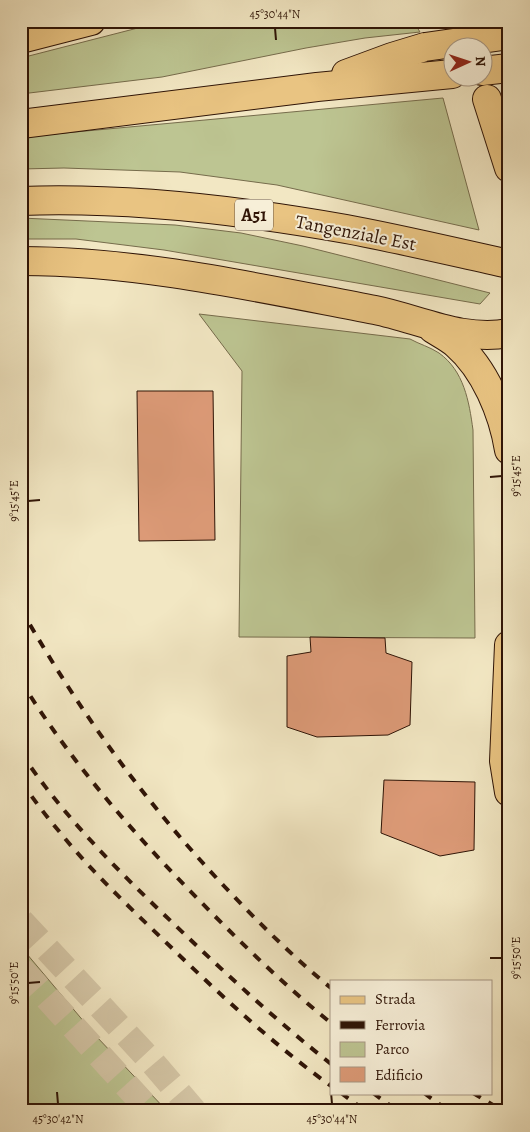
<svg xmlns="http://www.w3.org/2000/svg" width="530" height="1132" font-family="Alegreya,serif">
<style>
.green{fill:#bdc592;stroke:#766c4c}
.building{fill:#dc9a77;stroke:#2f1406}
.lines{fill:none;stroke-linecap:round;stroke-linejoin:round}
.street-tunnel{stroke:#d5c7a7;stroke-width:26;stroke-dasharray:26 13;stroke-linecap:butt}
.primary-casing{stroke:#2f1406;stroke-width:30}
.highway-casing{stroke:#2f1406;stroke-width:30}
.primary{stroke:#e9c482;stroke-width:28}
.highway{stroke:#e9c482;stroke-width:28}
.rail{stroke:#2f1406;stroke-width:4;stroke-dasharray:9 9;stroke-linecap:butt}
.highway-bridge-casing{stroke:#2f1406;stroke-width:30;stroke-linecap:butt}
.highway-bridge{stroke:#e9c482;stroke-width:28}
.ticks{fill:none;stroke:#2f1406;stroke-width:2}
.labels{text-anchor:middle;stroke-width:4;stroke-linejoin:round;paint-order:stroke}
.shield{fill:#f7efd8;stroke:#6b5645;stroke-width:1}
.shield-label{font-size:18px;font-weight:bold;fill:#2f1406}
.street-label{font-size:19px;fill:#2f1406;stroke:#f7efd8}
.neatline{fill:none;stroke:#2f1406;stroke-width:2}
.ticks-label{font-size:12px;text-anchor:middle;fill:#2f1406}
</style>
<rect width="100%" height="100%" fill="#f2e7c3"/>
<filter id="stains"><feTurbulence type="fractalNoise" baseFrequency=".004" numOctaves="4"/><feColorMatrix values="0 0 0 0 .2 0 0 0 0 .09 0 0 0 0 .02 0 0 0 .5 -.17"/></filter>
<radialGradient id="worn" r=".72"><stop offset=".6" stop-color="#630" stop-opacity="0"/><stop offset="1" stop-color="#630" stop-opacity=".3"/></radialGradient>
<!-- green -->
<g class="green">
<polygon points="165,21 413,21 420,32 365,38 306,48 162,77 21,94 21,58"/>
<polygon points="443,98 479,230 277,185 180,172 64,168 21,169 21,137"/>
<polygon points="21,218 175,225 241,233 303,246 490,293 480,304 164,250 76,239 21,239"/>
<path d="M199 314 410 339C419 344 430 347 439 353 464 371 469 401 473 430L475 638 239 637 242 371Z"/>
<polygon points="21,947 96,1036 167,1111 21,1111"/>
</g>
<!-- building -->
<g class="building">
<polygon points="137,391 213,391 215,540 139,541"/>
<polygon points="310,637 385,638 386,653 412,662 410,725 388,735 317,737 287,727 287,656 311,652"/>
<polygon points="384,780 475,782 474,850 440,856 381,833"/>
</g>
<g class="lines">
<!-- street-tunnel -->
<g class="street-tunnel">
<polyline points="21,921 153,1063 194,1111"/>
<polyline points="21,969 150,1111"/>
</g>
<!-- primary casing -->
<g class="primary-casing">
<g id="primary">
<polyline points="458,21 461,28"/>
<polyline points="487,99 509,168"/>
<polyline points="509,645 504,761 509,792"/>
</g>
</g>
<!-- highway casing -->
<g class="highway-casing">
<g id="highway">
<polyline points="21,39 91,21"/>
<polyline points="482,71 509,68"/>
<polyline points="346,74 392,57 425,47"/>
<polyline points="21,124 317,87 452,74"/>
<path d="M21 201C130 197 239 210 346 229 400 239 454 252 509 264"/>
<path d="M21 261C140 261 259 288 375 310 419 319 463 342 509 333"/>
<path d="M433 329C441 334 449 338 456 344 485 369 503 413 509 450"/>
</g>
</g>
<!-- primary -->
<use href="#primary" class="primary"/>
<!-- highway -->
<use href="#highway" class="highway"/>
<!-- rail -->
<g class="rail">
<path d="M21 609C79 711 144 801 224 886 258 922 293 957 331 988"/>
<path d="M21 681C70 761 132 832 198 899 240 942 284 985 331 1023"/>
<path d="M21 753C64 817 119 872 175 925 226 974 277 1021 331 1064"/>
<path d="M21 782C33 798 45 815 58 830 94 875 138 915 179 955 227 1001 277 1047 331 1086"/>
<polyline points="341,1093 366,1111"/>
<polyline points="373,1093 398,1111"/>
<polyline points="424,1093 449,1111"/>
<polyline points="473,1093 503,1111"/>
</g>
<!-- highway-bridge casing -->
<g class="highway-bridge-casing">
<polyline id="highway-bridge" points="425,47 509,35"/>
</g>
<!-- highway-bridge -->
<use href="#highway-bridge" class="highway-bridge"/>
</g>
<!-- ticks -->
<path class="ticks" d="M275 28 276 40M490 477 502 476M28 501 40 500M490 958H502M28 983 40 982M57 1092 58 1104M331 1092 332 1104"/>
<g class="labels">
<!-- shield labels -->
<rect class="shield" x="235" y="199.5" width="38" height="31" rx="4"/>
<g class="shield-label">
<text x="254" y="221">A51</text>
</g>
<!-- street labels -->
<g class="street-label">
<text transform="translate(356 232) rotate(11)" y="7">Tangenziale Est</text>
</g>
</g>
<!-- margin -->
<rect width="530" height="1132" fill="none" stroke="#f2e7c3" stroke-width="55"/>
<!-- legend -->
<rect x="330" y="980" width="162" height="115" fill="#f7efd8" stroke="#a79784"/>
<rect x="340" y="996" width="25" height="8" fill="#e9c482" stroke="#a79784"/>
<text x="375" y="1004" font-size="15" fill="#2f1406">Strada</text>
<rect x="340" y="1021" width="25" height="8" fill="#2f1406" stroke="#a79784"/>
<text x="375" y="1030" font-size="15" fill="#2f1406">Ferrovia</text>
<rect x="340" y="1042" width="25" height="15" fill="#bdc592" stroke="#a79784"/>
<text x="375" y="1054" font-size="15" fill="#2f1406">Parco</text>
<rect x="340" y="1067" width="25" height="15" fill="#dc9a77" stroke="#a79784"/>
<text x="375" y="1080" font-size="15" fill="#2f1406">Edificio</text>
<!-- north arrow -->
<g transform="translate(468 62) rotate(87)"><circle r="24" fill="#f7efd8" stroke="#a79784"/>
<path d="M0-4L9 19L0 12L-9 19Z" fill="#8f2418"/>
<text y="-8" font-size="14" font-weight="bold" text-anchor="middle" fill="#2f1406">N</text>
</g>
<rect x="28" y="28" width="474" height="1076" class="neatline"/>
<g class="ticks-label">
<text x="275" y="18">45°30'44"N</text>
<text transform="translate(516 476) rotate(-90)" y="4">9°15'45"E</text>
<text transform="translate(14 501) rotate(-90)" y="4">9°15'45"E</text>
<text transform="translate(516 958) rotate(-90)" y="4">9°15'50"E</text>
<text transform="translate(14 983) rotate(-90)" y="4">9°15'50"E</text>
<text x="58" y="1123">45°30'42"N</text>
<text x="332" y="1123">45°30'44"N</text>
</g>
<rect width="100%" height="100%" filter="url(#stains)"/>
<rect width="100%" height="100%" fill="url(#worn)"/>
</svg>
